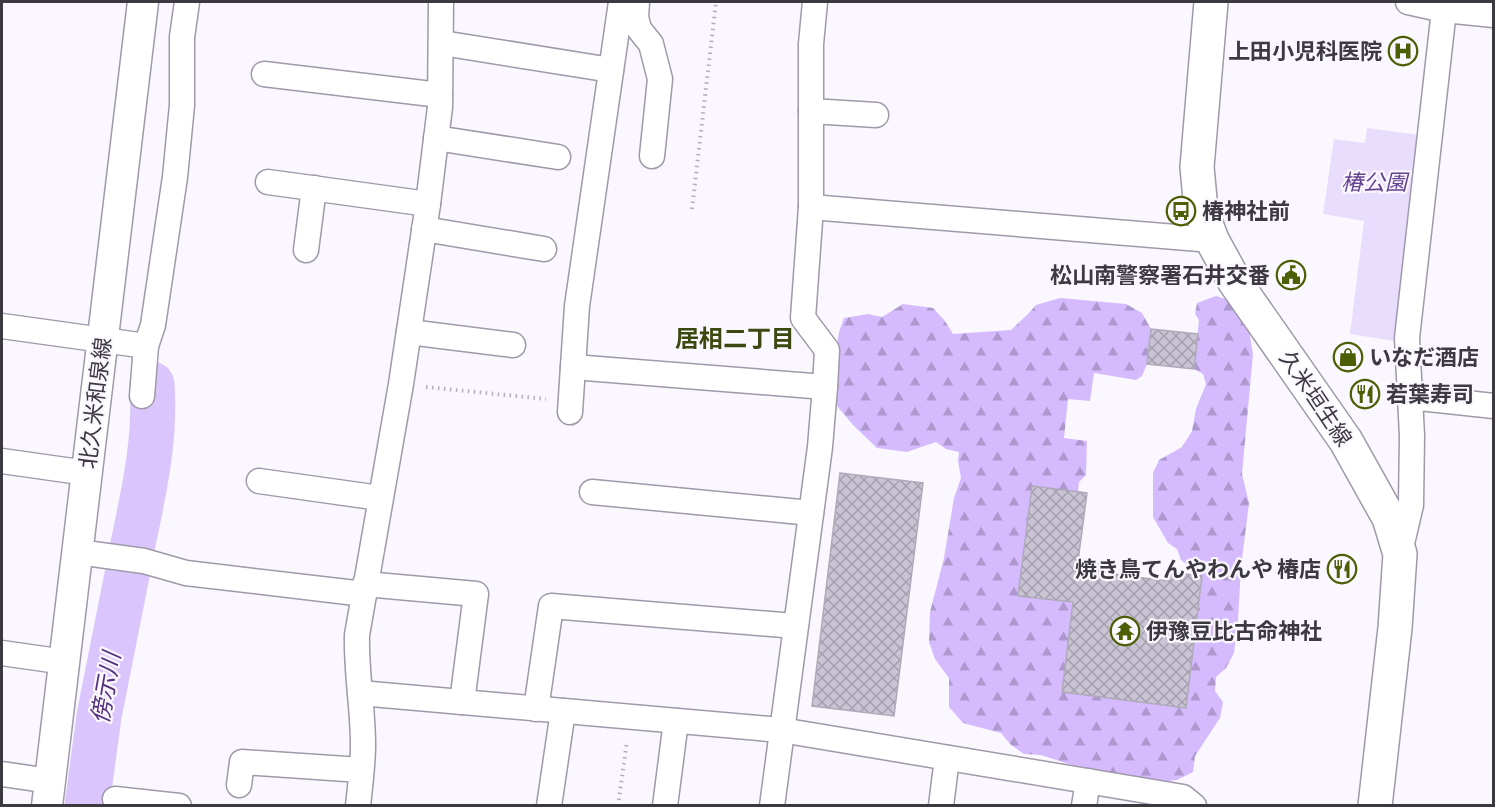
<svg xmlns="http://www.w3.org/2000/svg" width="1495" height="807" font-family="'Zilla Slab','Noto Sans JP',serif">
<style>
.forest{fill:url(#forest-firs)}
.green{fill:#e9ddfe}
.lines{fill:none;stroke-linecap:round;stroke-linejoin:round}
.river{stroke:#dac6fc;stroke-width:45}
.building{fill:url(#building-cross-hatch);stroke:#afaaba;stroke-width:1.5}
.minor-casing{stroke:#9f99a9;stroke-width:27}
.tertiary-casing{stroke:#9f99a9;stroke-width:33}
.secondary-casing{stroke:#9f99a9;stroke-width:36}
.path{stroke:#b2b0b6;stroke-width:4;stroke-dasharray:1.5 4.5;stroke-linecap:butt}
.minor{stroke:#fff;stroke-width:24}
.tertiary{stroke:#fff;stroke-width:30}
.secondary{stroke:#fff;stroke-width:33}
.labels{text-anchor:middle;stroke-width:4.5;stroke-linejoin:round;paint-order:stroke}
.poi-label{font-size:22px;font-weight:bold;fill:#3c3a40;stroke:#faf7fe;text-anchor:start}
.park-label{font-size:22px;font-style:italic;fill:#654291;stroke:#faf7fe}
.street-label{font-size:22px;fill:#3c3a40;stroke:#faf7fe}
.neighbourhood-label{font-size:24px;font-weight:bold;fill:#3b480f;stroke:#faf7fe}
.water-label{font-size:24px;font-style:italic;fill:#54317e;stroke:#faf7fe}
</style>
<defs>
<pattern id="forest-firs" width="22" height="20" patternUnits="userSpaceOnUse" patternTransform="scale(1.5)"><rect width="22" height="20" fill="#d5bbfe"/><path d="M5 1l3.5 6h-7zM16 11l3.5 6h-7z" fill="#ae99cf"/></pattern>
<pattern id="building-cross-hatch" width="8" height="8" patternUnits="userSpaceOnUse" patternTransform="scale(1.5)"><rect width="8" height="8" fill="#c9c3d4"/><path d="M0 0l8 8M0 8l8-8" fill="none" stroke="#a49fad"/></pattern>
</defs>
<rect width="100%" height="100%" fill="#faf7fe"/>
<!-- forest -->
<polygon class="forest" points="1216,296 1229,300 1249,330 1253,354 1242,474 1249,503 1241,567 1238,620 1234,653 1226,668 1216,677 1215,691 1223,702 1220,718 1195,756 1193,772 1177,780 1163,782 1084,769 1041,755 1024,754 1011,745 1001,733 963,723 949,707 949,678 935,659 929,642 930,612 944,558 954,498 961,478 958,461 959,452 946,449 936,442 907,452 877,448 853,425 837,406 832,379 839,332 844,318 868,314 882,317 903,304 933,308 945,321 953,334 1011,330 1028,314 1036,305 1060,298 1126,304 1142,313 1151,329 1147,364 1142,376 1136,380 1094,373 1090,401 1068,399 1064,438 1087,441 1086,475 1079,482 1078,492 1032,486 1018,595 1073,602 1186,707 1202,576 1181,560 1177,549 1168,543 1153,517 1153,473 1159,460 1182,447 1192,431 1196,409 1206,384 1203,374 1194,369 1199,320 1195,314 1197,303"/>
<!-- green -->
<polygon class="green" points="1367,128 1420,135 1395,341 1350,334 1364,221 1323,214 1334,139 1365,143"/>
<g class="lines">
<!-- river -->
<g class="river">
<path d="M133 544C144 491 156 439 152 384"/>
<polyline points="87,806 99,716 128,570"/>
</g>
</g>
<!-- building -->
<g class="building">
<polygon points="1151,329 1198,334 1194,369 1147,364"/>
<polygon points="840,473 923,483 894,716 812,706"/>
<polygon points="1032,486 1087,493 1078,561 1107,565 1106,573 1167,581 1168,572 1202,576 1186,708 1062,692 1073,602 1018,596"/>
</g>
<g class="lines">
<!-- minor casing -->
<g class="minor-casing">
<g id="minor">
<polyline points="637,2 636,17 639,29 651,44 660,79 652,156"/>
<polyline points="1408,2 1444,10 1494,15"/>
<polyline points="442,43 611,70"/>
<polyline points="264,74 440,95"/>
<polyline points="811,111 876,115"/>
<polyline points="436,138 558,157"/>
<polyline points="268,182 428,204"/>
<polyline points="811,207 1212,240"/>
<polyline points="424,229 544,249"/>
<polyline points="306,250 314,188"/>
<polyline points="2,326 146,346"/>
<polyline points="409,332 513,345"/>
<polyline points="573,367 825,387"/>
<polyline points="142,396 146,346 153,325 175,177 182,105 182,37 187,2"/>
<polyline points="1410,397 1494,406"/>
<polyline points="570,412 577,306 621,2"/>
<polyline points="2,461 87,473"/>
<polyline points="259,481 380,498"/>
<polyline points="592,492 811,513"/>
<polyline points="78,552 144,561 186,573 364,594"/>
<polyline points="1400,552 1411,505 1412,436 1407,338 1444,10"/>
<polyline points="365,584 476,594 462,702"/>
<polyline points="2,653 65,662"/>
<polyline points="360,693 781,730 1183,797 1194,806"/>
<polyline points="536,709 551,606 795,626"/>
<polyline points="2,774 50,781"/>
<polyline points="239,785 242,762 361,770"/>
<polyline points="115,799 179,806"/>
<path d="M358 806C360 786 363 765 363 745 363 708 356 672 357 635L401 384 428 204 440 107 441 2"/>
<polyline points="549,806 563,711"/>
<polyline points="665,806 676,721"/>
<polyline points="772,806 820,447 825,387 827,350 803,318 811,207 811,44 815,2"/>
<polyline points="941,806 947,758"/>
<polyline points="1084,806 1088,781"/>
</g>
</g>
<!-- tertiary casing -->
<g class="tertiary-casing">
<polyline id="tertiary" points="47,806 143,2"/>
</g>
<!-- secondary casing -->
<g class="secondary-casing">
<polyline id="secondary" points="1211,2 1197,167 1201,210 1212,240 1235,282 1346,441 1389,518 1400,554 1395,628 1375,806"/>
</g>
<!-- path -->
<g class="path">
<polyline points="692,209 716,2"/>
<polyline points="426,387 546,399"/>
<polyline points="618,806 627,741"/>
</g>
<!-- minor -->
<use href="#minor" class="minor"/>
<!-- tertiary -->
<use href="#tertiary" class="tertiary"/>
<!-- secondary -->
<use href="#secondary" class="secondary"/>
</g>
<!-- icons -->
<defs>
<g id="hospital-ring" transform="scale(1.5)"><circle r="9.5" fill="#faf7fe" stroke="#4d5f05" stroke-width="1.5"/><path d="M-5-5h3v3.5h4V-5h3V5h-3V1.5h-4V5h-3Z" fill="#4d5f05"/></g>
<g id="bus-ring" transform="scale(1.5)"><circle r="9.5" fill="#faf7fe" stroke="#4d5f05" stroke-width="1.5"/><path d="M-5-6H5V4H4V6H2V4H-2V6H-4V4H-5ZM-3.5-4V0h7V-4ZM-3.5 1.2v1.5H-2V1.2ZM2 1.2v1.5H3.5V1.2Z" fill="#4d5f05"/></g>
<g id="civic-ring" transform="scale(1.5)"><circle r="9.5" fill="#faf7fe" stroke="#4d5f05" stroke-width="1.5"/><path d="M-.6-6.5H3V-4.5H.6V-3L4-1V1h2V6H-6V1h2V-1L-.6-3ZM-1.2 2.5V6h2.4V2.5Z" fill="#4d5f05"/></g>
<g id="shop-ring" transform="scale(1.5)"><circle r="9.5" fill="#faf7fe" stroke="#4d5f05" stroke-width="1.5"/><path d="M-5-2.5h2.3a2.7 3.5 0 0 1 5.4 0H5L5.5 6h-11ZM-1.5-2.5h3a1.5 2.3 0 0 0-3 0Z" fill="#4d5f05"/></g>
<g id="restaurant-ring" transform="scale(1.5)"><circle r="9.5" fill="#faf7fe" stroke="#4d5f05" stroke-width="1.5"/><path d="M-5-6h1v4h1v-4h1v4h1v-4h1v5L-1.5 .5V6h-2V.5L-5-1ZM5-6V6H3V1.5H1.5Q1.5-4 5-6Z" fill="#4d5f05"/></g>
<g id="temple-ring" transform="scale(1.5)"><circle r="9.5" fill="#faf7fe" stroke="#4d5f05" stroke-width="1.5"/><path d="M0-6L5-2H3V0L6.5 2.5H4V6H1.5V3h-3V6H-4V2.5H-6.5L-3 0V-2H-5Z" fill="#4d5f05"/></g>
</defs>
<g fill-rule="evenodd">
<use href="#hospital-ring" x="1403" y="51"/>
<use href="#bus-ring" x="1181" y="211"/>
<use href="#civic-ring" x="1291" y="275"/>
<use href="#shop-ring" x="1348" y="357"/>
<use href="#restaurant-ring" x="1365" y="394"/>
<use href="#restaurant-ring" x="1342" y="569"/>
<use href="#temple-ring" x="1125" y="631"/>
</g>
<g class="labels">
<!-- poi labels -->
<g class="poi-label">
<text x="1382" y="59" text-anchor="end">上田小児科医院</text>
<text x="1202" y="219">椿神社前</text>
<text x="1270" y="283" text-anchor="end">松山南警察署石井交番</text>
<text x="1369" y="365">いなだ酒店</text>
<text x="1386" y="402">若葉寿司</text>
<text x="1321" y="577" text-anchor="end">焼き鳥てんやわんや 椿店</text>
<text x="1146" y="639">伊豫豆比古命神社</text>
</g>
<!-- park labels -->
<g class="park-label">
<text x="1374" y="190">椿公園</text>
</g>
<!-- street labels -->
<g class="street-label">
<text transform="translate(1316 398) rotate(56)" y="8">久米垣生線</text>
<text transform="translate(95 403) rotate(-83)" y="8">北久米和泉線</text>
</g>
<!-- neighbourhood labels -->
<g class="neighbourhood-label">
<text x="735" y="347">居相二丁目</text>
</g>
<!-- water labels -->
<g class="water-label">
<text transform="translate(106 688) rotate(-80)" y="8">傍示川</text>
</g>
</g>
<!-- border -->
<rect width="1495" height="807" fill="none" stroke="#3c3a40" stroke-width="6"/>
</svg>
